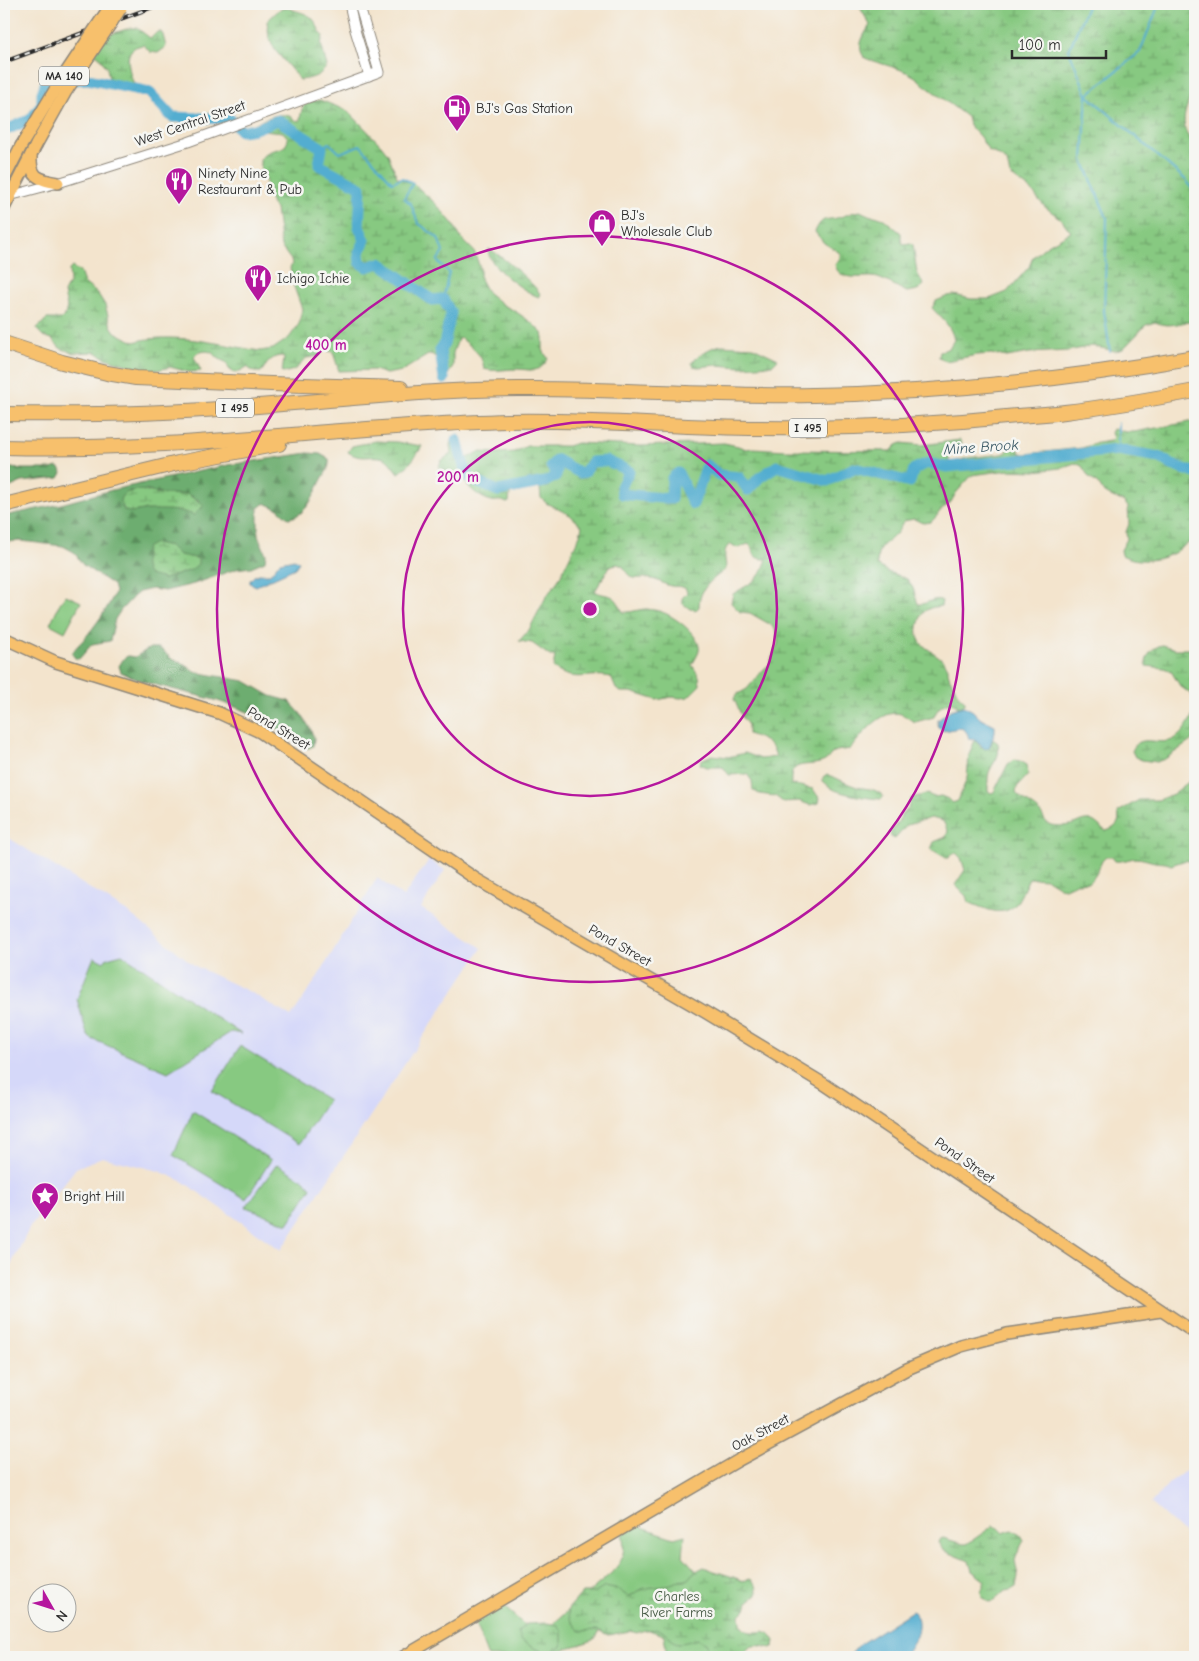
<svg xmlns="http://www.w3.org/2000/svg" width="1199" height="1661" font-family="'Comic Neue',sans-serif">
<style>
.built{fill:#d5d8f9}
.green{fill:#87c981;stroke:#597a56}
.forest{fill:url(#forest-firs);stroke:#4c6c4d;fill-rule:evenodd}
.wetland{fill:url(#wetland-marsh);stroke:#597a56}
.water{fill:#53add0;stroke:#3f6c7e}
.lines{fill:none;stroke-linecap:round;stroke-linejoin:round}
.stream{stroke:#53add0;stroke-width:2}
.river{stroke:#53add0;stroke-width:11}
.minor-casing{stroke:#8f887c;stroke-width:11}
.major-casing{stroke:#8f887c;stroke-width:14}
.highway-casing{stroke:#8f887c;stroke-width:16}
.minor{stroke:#fff;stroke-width:9}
.major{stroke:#f7c06c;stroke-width:11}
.highway{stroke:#f7c06c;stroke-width:14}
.rail-casing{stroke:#2b2b2b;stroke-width:4}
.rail{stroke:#f6f6f2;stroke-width:2;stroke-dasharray:5.5;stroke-linecap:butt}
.major-bridge-casing{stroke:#8f887c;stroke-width:14;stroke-linecap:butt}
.major-bridge{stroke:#f7c06c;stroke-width:11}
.ring{fill:none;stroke:#b5179e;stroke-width:2.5}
.labels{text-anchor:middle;stroke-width:5;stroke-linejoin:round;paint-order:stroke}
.shield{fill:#f6f6f2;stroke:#686867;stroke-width:1}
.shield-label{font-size:12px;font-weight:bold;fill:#2b2b2b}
.poi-label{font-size:14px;fill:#2b2b2b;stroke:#f6f6f2;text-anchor:start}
.street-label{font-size:14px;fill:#2b2b2b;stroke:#f6f6f2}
.park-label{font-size:14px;fill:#475a45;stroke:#f6f6f2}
.water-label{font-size:15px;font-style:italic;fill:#395865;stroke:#f6f6f2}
.centre{fill:#b5179e;stroke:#f6f6f2;stroke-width:2.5}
.ring-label{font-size:15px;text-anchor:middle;font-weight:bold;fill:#b5179e;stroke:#f6f6f2;stroke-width:5;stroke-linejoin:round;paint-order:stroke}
</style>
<defs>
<pattern id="forest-firs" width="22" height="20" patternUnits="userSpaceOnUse" patternTransform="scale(1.25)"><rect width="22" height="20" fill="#6dad6f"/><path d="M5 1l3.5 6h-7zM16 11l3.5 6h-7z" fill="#5a8d5b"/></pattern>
<pattern id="wetland-marsh" width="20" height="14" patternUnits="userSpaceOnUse" patternTransform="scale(1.25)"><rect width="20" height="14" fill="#87c981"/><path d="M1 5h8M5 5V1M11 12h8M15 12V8" fill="none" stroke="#6fa36a"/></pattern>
</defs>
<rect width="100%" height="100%" fill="#f6f6f2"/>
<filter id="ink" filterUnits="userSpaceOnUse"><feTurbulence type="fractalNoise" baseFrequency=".02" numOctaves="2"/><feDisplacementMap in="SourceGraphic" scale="10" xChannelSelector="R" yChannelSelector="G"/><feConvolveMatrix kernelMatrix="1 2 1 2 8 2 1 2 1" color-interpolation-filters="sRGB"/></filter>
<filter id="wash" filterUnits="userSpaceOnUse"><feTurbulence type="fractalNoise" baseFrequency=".0096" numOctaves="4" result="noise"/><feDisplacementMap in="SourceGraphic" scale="20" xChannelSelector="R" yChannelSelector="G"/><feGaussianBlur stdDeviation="1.12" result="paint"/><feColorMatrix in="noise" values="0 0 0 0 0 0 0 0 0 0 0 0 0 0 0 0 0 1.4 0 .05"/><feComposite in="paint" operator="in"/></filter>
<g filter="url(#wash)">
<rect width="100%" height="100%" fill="#f3e4cd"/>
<!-- built -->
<g class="built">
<polygon points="4,835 129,913 195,966 252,993 291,1017 317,978 377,878 403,897 429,860 445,870 421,908 482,948 281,1250 182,1181 159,1171 102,1157 76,1168 30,1227 4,1279"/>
<polygon points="1195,1464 1195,1543 1151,1503 1170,1482"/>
</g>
<!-- green -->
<g class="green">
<polygon points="66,595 81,602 65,632 50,624 60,603"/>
<polygon points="122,954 241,1034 231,1032 168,1072 90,1038 87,1034 77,999 94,957 104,962 107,958"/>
<polygon points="240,1046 328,1100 299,1144 212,1091"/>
<polygon points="193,1111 271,1160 246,1199 173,1155"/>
<polygon points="277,1164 307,1182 311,1188 288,1224 246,1207"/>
<path d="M622 1520 674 1538 685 1535 683 1556 718 1596 726 1657H667L664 1635 609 1617 594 1640 549 1654 548 1657H488L471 1613 494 1598 538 1637 617 1568C629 1547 621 1542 622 1520Z"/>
</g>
<!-- forest -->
<g class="forest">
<path d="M308 453 320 454 329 459C330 469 325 473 321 481 314 495 306 517 288 518L278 509 265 503 258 508V535L266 554 265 561 251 567 236 569 194 584 165 591 152 589 139 592 134 596 121 610 115 619 110 641 92 644 79 659 75 658 72 654C75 647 80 644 84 639 95 626 109 607 115 592L113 585 83 565 74 552 63 546 21 541 4 542V516L61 504 112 490 228 465ZM146 490C160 494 173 495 187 494L200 501 194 515C178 509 162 509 145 510 138 510 133 513 125 511L122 507 126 493ZM155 543 170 546 179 555 184 556 191 570 164 579 160 578 146 558V553Z"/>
<polygon points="4,467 20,469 51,469 57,467 61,469 62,473 59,478 22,482 4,490"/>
<polygon points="150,648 158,648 162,650 172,659 184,664 195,672 245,681 271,696 289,701 301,714 310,728 314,738 313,746 309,748 307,748 261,718 241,709 215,700 141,681 121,672 119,666 124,658 128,656 135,657"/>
</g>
<!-- wetland -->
<g class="wetland">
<path d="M858 4H1192L1195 6V77L1190 86 1193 90C1185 111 1177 127 1195 145V322C1180 321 1171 329 1155 322L1146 325 1123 349 1115 351 1092 346 1068 351 1029 353 1007 357 991 354 977 355 946 361 939 357 940 352 949 348 954 340C951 325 942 319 932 308L936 301 948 296 954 295 971 299H989L1007 292 1029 267 1033 257 1046 246 1071 232 1062 220 1044 206 1031 190 1010 175 1007 162 1001 157 988 150 980 137 969 125 967 117 922 83C911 69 881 65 865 58 855 47 864 35 870 25Z"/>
<path d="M288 8C295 11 307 13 312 18 317 23 318 30 323 36L321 44 327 66C321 76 311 79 300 80L275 50 269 38 267 21 280 9Z"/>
<path d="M130 28H137L150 38 152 37 157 32H161L163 35 166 47 158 53 150 52 144 45C117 47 132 76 136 91L121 88 110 83 107 68 98 55 74 54 73 51 74 47 79 44Z"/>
<path d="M320 100 348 111 381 145 388 154 397 177 414 184 436 204 453 224 461 238 474 251 480 268V279L487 292 503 305 515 311 532 323 542 333 543 338V350L548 359C538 375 531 369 516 369 505 369 495 372 484 369 483 354 471 347 461 338L458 339 453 353V366L446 378 439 372V359L431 354 428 355 402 371 386 374 374 370 339 371 333 352 325 350 319 356 306 358C300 366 293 373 282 372L284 359 283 356C272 355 267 364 261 372H254L247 367 238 372H233L229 369 226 362C212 358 216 347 197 353L194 357 201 371 189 372 170 367 153 371 144 370 105 358 96 352 73 353 60 348 52 339 43 336 38 331 37 328 47 319H61L65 315 67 307 64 293 70 281 69 270 72 267 80 272 84 283 98 294 105 305 111 326 115 332 134 342C172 331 222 345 260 351L273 349 289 338 299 324 302 309 293 284 290 268 292 264 291 260 281 247 276 209 272 205 266 189V179L261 173 260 160C262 158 263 155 265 154 274 147 287 152 288 138L283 132 263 130 256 123C266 119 278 112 289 116 294 118 294 121 300 121 302 105 303 102 320 100Z"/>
<path d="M860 211 871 216H875L884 219 901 233V240L903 244 911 243 913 245 917 273 924 285 918 290 907 292C898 288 888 281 878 278 865 274 840 284 835 265L840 258V253L824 243 815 232C823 214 827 222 840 217 848 215 852 212 860 211Z"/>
<path d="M489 249C497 252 536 285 540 294L539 297C526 293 484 264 489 249Z"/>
<path d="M721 345 753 347 778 359 772 365 741 367 717 365 698 367 693 366 691 364C697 355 711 347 721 345Z"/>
<path d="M1195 421V542C1184 542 1181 550 1172 554 1157 561 1136 563 1122 555L1121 550 1127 539 1126 532 1129 524 1128 507 1124 502 1104 493 1100 486 1089 477 1082 466 1075 463 1060 468 1035 471 1009 470 972 475 956 493 951 502 940 511 936 517 931 522 923 523 914 519 904 521C901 525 899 531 895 535 884 546 877 545 877 565L888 572 907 579 913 588 918 604C927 605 934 596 942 601L941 606C931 607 923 609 920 619 909 652 939 647 948 668 948 669 948 674 949 676 950 680 953 682 954 686 958 694 957 695 965 701V704L959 708 952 702C942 703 937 709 934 717L915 722C910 720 906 716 901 714 881 708 861 737 850 749 845 750 838 750 834 752 831 754 828 759 825 761 809 769 789 757 791 784L813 789 817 795 820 798 819 803 810 805 799 801 783 802 775 796 759 794 753 790 752 781 747 774 729 775 723 767H707L700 764 701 760 712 755 728 757 745 753 761 759 776 757C773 742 761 739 748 734V725L742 717 734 699 736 695 747 689 764 669 769 665 778 643 777 632 771 625 750 613 740 612 731 603 733 594C752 582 760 581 767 559 752 559 756 555 750 545L748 544C737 548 740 550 731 544 721 549 726 560 726 569 712 580 699 588 699 607L696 610 690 609 682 603V598L687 593 686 589C680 585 677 587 671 586 664 585 659 580 652 579 637 575 632 585 623 566L617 564 610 566 595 591C601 595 607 594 613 597 618 600 620 607 623 612 631 613 638 609 647 609 652 610 658 610 662 612 674 616 702 636 699 651 698 655 694 661 692 665L699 676 700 685 688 697 681 698 672 697 657 700 631 692H621L616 689 611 677C587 672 575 684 553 668L555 656H550L532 643 519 641 529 630 546 597 559 579 580 535 582 526 570 515 546 503 541 498 540 488C529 482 520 489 510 494L509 502 507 503C499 499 498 502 492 501 478 498 467 486 460 475L445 471 439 467 441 461 451 454 450 444 454 438 457 440 466 459 479 452 500 453 514 452 527 446H568L577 443 640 446 724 443 738 446 746 449 753 448 786 450 891 451 897 445 902 443 922 445 960 440 962 444C959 451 951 453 948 461L954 462 967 458 1003 454 1007 452 1010 445 1018 447 1020 453 1025 454 1082 448 1097 443 1110 441 1113 438 1111 433 1113 429 1126 432H1134Z"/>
<path d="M376 441 397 442 422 446C419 453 406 469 399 473 393 469 391 461 384 458 372 454 360 461 348 452L352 446Z"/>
<path d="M135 490C145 490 153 493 163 494 171 495 179 494 187 494L204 505 194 515C178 509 163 510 146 510 138 510 133 513 125 511L120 502 121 497 126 493Z"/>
<path d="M155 543 170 546 179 555 196 558 198 559V564L191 570 164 579 149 575C143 569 144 555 147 547Z"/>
<path d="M1162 645 1175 649H1193L1195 645V705L1192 695 1180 686 1171 671 1164 668 1146 666C1145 656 1153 647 1162 645Z"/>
<path d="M1195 711V735L1191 741 1165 759 1156 762 1142 760 1135 757 1132 751C1134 748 1135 743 1139 742 1151 738 1164 746 1176 738 1185 731 1190 721 1195 711Z"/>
<path d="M993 739 998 743C1000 758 996 758 990 770 987 776 988 785 988 791L991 793 994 792 1008 764 1014 760 1020 761 1027 765 1028 775 1017 787 1016 793C1023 801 1031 804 1038 810 1043 814 1044 823 1051 825 1055 826 1066 826 1071 825 1078 823 1082 819 1090 820 1097 822 1100 828 1106 831 1116 828 1121 823 1118 812L1139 800H1158L1173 794 1195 777V864L1186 860 1171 865C1165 862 1162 863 1155 862 1149 861 1143 858 1135 858 1128 859 1122 862 1115 861L1112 857H1106L1102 861 1095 876 1089 882 1076 883 1065 888 1060 887 1047 879 1029 878C1025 886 1019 901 1014 906 1001 918 981 907 968 902L966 896 955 885 965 870 961 858 956 853 951 854 949 858H946L931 849 934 842 946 837 948 831 943 821 931 818 907 825 895 839 891 837 890 833 899 821 902 814 908 809 911 799 915 797 927 794 934 797 941 796 948 799 952 803 958 801 967 778 969 755 975 740 981 747 991 745Z"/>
<path d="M827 774C837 778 847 784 857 787 866 789 876 788 883 796L882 799C872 799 841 794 833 789 829 787 826 783 823 781V777Z"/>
<polygon points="993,1526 998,1528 1003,1533 1012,1530 1021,1535 1024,1540 1017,1554 1015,1561 1018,1576 1016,1587 1011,1590 1005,1591 994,1601 989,1602 982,1597 981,1592 985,1581 972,1571 969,1561 943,1550 938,1542 939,1540 943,1538 963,1544 967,1544"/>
<path d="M704 1567C717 1573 731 1575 743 1581L750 1579C757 1583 757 1587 757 1595L748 1602 746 1609 740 1615C741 1628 743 1633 758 1632 762 1632 762 1630 766 1632 771 1633 773 1638 775 1641L774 1646 771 1648C765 1647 755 1643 749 1648 745 1651 745 1655 740 1657H708L706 1655 707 1644 698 1639C693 1640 685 1643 679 1643 672 1643 671 1638 667 1634 659 1627 645 1629 637 1633L630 1631 608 1635 598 1630 580 1631C574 1625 569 1619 568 1609L582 1593H595L605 1587 619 1590 627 1596H630L644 1588 665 1586 679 1581 687 1580 694 1572Z"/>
<path d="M547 1623 558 1625 562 1631V1645C548 1657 534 1649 521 1640L518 1631 526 1624Z"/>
</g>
<!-- water -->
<g class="water">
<polygon points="294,559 299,562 295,568 256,586 250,583 250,580 254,576 259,574 270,574 280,562"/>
<path d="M964 706 973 711 981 719 995 725V732L989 748 985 749 975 740 969 739C968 735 967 731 963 729 954 725 937 740 938 720L950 710Z"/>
<path d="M912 1611C926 1623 913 1646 904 1657H852L851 1654 860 1644Z"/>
</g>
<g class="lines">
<!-- stream -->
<g class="stream">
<polyline points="1088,4 1069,50 1087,95 1083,160 1107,218 1104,311 1110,351"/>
<polyline points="1163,4 1157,9 1140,52 1087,95 1186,180 1195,192"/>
<polyline points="322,148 329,143 340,153 360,145 392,182 402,178 413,183 404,198 411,204 418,223 438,238 443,252 437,261 449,272 443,299"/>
<polyline points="1118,450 1118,423"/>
</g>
<!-- river -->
<g class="river">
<polyline points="4,131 31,119 42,104 42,93 46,82 88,79 149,92 172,117 230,119 241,131 255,129 278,120 322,148 319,165 361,187 359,227 365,240 359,253 360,262 367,267 380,263 432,300 443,299 451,313 444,344 440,350 444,379"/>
<polyline points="457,440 466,474 472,480 498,491 545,482 556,476 557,471 551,466 557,460 580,473 585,472 591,462 607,461 629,471 621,487 622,494 671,499 672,478 678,473 693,504 707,465 719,475 739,477 748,490 760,477 777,466 827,481 854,468 910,482 914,469 928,463 946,467 1118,450 1159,457 1172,465 1195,473"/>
</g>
</g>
</g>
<g filter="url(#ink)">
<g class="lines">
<!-- minor casing -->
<g class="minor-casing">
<g id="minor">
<polyline points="349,4 355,30 369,76"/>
<polyline points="9,196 58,183 188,142 379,72 359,4"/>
</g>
</g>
<!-- major casing -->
<g class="major-casing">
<g id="major">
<path d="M31 155C30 177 37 179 58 183"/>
<polyline points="4,179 21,146"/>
<polyline points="4,208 36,145"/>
<polyline points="4,638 56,662 219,713 260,732 476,879 705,1012 824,1084 1195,1333"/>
<polyline points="403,1657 739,1460 907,1369 961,1346 1007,1334 1161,1311"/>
</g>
</g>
<!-- highway casing -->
<g class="highway-casing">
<g id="highway">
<polyline points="4,343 62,362 107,373 136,378 271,384 401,388"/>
<path d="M4 414C80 415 156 414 232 408 327 401 423 390 519 389 617 388 715 397 813 395 942 393 1069 379 1195 357"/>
<path d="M4 447C172 452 339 426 507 421 591 419 675 427 759 428 845 429 932 425 1017 416 1033 415 1049 414 1065 412 1108 407 1152 399 1195 391"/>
<polyline points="4,505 178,463 279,444"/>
</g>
</g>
<!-- minor -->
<use href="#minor" class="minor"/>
<!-- major -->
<use href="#major" class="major"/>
<!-- highway -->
<use href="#highway" class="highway"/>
<!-- rail casing -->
<g class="rail-casing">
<polyline id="rail" points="4,62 161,4"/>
</g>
<!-- rail -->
<use href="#rail" class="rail"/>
<!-- major-bridge casing -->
<g class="major-bridge-casing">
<g id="major-bridge">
<polyline points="36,145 65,93 121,8"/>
<polyline points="21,146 59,83 109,8"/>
</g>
</g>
<!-- major-bridge -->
<use href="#major-bridge" class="major-bridge"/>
</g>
</g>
<!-- distance rings -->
<g class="ring">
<circle cx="590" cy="609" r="187"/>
<circle cx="590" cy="609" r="373"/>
</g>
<!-- icons -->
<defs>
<g id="fuel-pin" transform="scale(1.4375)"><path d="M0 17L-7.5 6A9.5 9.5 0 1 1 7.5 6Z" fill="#b5179e" stroke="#f6f6f2"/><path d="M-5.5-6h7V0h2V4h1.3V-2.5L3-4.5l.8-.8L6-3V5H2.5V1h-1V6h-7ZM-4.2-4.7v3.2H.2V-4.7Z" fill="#fff"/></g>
<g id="restaurant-pin" transform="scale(1.4375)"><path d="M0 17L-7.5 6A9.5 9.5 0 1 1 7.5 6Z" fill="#b5179e" stroke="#f6f6f2"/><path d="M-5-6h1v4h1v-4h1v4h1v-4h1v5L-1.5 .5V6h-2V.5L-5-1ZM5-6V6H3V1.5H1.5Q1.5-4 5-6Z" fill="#fff"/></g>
<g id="shop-pin" transform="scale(1.4375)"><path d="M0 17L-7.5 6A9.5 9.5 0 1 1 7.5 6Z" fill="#b5179e" stroke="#f6f6f2"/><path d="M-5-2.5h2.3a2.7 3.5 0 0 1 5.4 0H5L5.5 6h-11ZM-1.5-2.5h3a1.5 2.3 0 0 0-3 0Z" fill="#fff"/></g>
<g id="sight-pin" transform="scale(1.4375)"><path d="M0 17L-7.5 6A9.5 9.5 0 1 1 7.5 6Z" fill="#b5179e" stroke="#f6f6f2"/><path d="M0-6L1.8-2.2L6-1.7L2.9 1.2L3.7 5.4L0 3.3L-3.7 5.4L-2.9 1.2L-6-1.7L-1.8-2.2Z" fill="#fff"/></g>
</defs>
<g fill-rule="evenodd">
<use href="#fuel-pin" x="457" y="108"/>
<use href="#restaurant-pin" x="179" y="181"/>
<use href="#shop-pin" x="602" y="223"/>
<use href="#restaurant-pin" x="258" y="278"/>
<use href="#sight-pin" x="45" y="1196"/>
</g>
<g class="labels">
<!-- shield labels -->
<g class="shield">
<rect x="39" y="66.5" width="50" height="19" rx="4"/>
<rect x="216" y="398.5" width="38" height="19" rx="4"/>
<rect x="789" y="418.5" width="38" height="19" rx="4"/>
</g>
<g class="shield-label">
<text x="64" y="80">MA 140</text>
<text x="235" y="412">I 495</text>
<text x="808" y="432">I 495</text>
</g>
<!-- poi labels -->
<g class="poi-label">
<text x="476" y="113">BJ's Gas Station</text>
<text x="198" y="178">Ninety Nine<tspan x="198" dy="16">Restaurant &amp; Pub</tspan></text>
<text x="621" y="220">BJ's<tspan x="621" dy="16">Wholesale Club</tspan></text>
<text x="277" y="283">Ichigo Ichie</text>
<text x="64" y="1201">Bright Hill</text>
</g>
<!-- street labels -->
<g class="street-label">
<text transform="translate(190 123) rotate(-19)" y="5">West Central Street</text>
<text transform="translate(279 728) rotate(31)" y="5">Pond Street</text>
<text transform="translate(620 945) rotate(30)" y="5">Pond Street</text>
<text transform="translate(965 1160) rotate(35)" y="5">Pond Street</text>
<text transform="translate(760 1432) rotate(-28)" y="5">Oak Street</text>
</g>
<!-- park labels -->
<g class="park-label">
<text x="677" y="1601">Charles<tspan x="677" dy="16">River Farms</tspan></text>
</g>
<!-- water labels -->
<g class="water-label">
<text transform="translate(981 447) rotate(-4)" y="5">Mine Brook</text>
</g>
</g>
<circle cx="590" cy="609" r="8" class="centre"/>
<g class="ring-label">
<text x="326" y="350">400 m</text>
<text x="458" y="482">200 m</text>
</g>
<!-- margin -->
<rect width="1199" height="1661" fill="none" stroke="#f6f6f2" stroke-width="20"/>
<!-- north arrow -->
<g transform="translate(52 1608) rotate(129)"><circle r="24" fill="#f6f6f2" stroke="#a5a5a2"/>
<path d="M0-4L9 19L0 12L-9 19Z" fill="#b5179e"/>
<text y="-8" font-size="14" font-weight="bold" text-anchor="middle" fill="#2b2b2b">N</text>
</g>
<!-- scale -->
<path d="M1012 50v8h94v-8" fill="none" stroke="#2b2b2b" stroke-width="2.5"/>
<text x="1019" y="50" font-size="15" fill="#2b2b2b" stroke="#f6f6f2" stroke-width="4" paint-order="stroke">100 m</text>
</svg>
